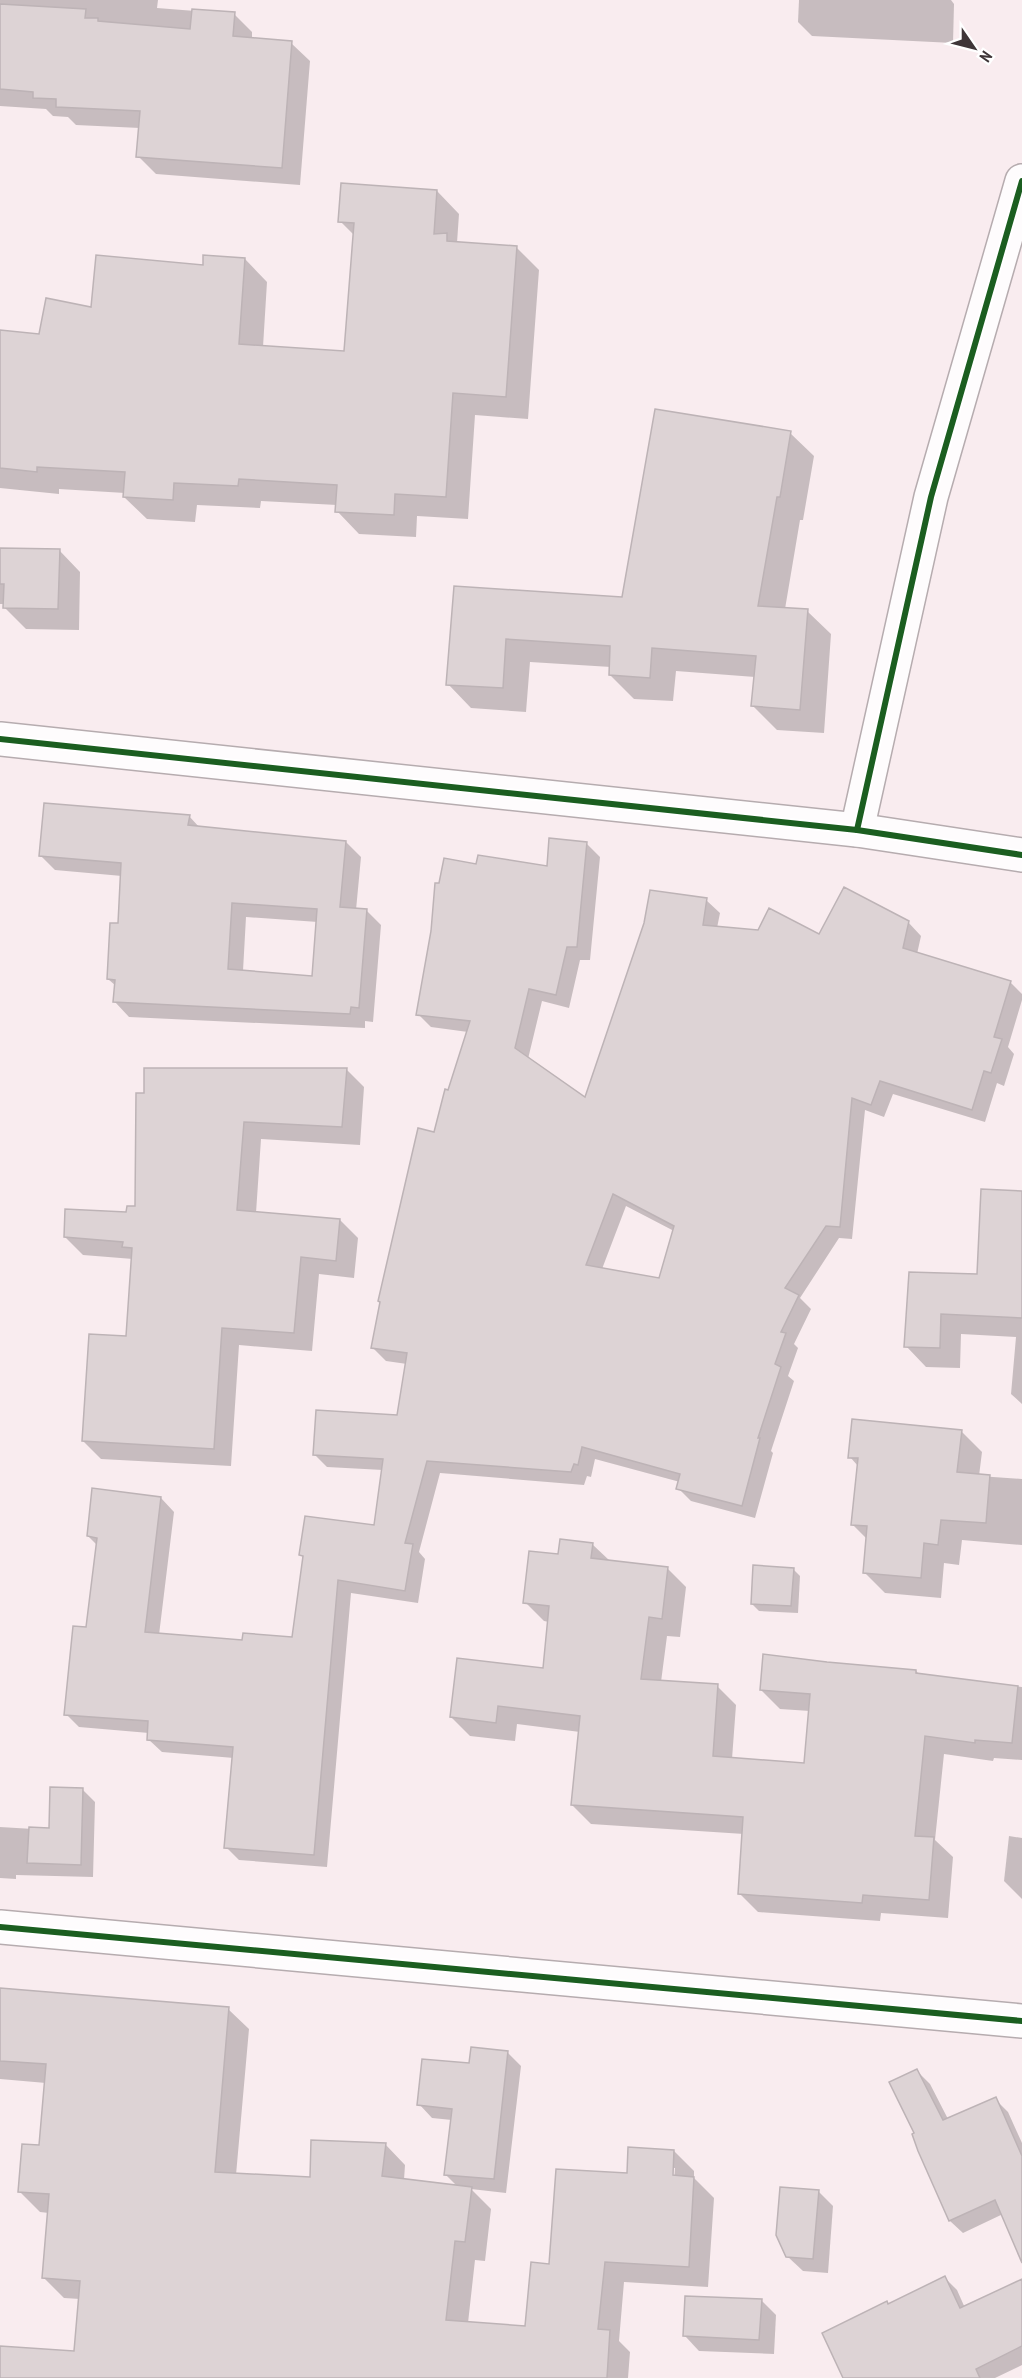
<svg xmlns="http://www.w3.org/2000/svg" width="1022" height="2378" font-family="'PT Sans Narrow',sans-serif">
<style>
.shadow{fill:#0003;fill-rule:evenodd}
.building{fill:#ddd3d5;stroke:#bdb3b6;stroke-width:1.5;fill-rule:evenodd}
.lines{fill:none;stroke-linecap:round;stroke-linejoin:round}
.minor-casing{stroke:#b6acaf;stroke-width:36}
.tertiary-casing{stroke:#b6acaf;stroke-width:36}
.minor{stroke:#fefcfd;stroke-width:33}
.tertiary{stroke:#fefcfd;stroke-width:33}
.cycleway-casing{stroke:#fff;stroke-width:10}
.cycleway{stroke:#1b5e20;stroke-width:6}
</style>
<rect width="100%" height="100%" fill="#f9ecef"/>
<!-- shadow -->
<g class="shadow">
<polygon points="0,0 158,0 157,8 234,14 252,32 252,39 291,43 310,61 300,185 156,174 138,156 140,128 76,125 68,117 53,116 46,109 0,106"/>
<polygon points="799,0 951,0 954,4 953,43 812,36 798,22"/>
<polygon points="437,191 459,214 457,243 516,247 539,270 528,419 475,415 468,519 417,516 416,537 359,534 337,511 337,505 261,501 260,508 197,505 195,522 147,519 124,497 125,493 59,489 59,494 0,488 0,331 40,335 92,309 204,267 245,259 267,282 263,347 346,353 355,236 340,221"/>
<polygon points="790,433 814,456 803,520 800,520 785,609 807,611 831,634 824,733 777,730 753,706 755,677 676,671 673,701 634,699 610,675 611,667 530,662 526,712 471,708 448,684 455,587 623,598"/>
<polygon points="0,549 59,550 80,572 79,630 26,629 4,607 4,604 0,604"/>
<path d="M189 816 200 828 346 842 361 857 356 910H366L381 925 373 1022 365 1021V1028L129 1017 115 1002 116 986 108 979 119 925 122 876 55 870 40 855ZM246 917 318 922 314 977 243 971Z"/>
<path d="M586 843 600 857 590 960H580L569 1008 542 1001 528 1059 585 1099 706 900 720 913 717 928 820 936 908 922 921 936 917 954 1010 982 1022 994V1000L1008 1047 1014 1054 1004 1086 997 1083 985 1122 893 1094 884 1117 865 1110 852 1239 839 1238 800 1298 811 1309 794 1344 798 1348 788 1376 794 1381 771 1451 773 1453 755 1518 691 1501 678 1488 680 1482 595 1459 591 1477 587 1476 584 1485 440 1473 419 1552 425 1559 418 1603 351 1593 327 1867 239 1860 226 1847 234 1758 162 1752 148 1739 149 1733 79 1727 66 1714 87 1629 97 1545 88 1536 161 1498 174 1512 159 1635 244 1642 293 1639 304 1558 301 1555 375 1527 383 1470 327 1467 314 1454 398 1417 407 1364 386 1361 373 1348 435 1133 468 1032 431 1027 418 1014 478 866 548 868ZM626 1206 674 1231 660 1279 602 1269Z"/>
<polygon points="346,1069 364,1087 360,1145 261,1139 256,1213 340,1220 358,1238 354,1278 319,1274 312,1351 239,1345 231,1466 101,1459 83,1441 128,1338 133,1259 83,1255 65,1237 128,1213 137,1208 138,1094"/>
<polygon points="1022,1192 1022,1404 1011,1394 1016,1337 961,1334 960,1368 926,1367 906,1346 978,1276"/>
<polygon points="961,1431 982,1452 979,1476 1022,1479 1022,1545 962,1540 959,1565 944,1563 941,1598 885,1593 864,1572 867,1539 852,1524 858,1466 850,1457"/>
<polygon points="592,1544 610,1561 667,1568 686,1587 680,1637 667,1636 661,1682 717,1686 736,1705 732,1759 805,1765 810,1711 780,1709 761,1690 916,1671 920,1675 1022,1687 1022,1760 994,1758 993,1761 944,1754 935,1840 953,1857 948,1918 881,1913 880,1921 758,1912 739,1893 744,1834 591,1824 572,1805 580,1732 517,1724 515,1741 470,1736 451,1717 544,1670 549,1622 544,1621 525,1602 559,1555"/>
<polygon points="793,1569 800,1576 798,1613 759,1611 752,1604"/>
<polygon points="82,1789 95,1802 93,1877 16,1875 16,1879 0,1878 0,1827 50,1830"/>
<polygon points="1009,1836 1022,1838 1022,1899 1004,1881"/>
<path d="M0 1990 228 2009 249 2029 236 2175 312 2179 385 2144 405 2165 404 2180 458 2187 445 2174 452 2120 432 2118 419 2104 470 2065 508 2053 521 2066 506 2193 471 2189 491 2209 485 2261 475 2260 468 2323 527 2327 551 2266 628 2174 674 2151 694 2171V2178L714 2198 708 2287 624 2282 619 2341 630 2352 628 2378H0V2348L76 2353 80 2299 64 2298 44 2278 49 2213 40 2212 19 2191 40 2147 46 2083 0 2079ZM672 2168H675L674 2183Z"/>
<polygon points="917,2071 930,2084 948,2119 995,2099 1008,2112 1022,2143 1022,2260 1003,2214 963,2233 950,2221 916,2134"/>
<polygon points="818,2191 833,2206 828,2273 803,2271 787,2256"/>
<polygon points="944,2277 957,2290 965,2308 1022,2281 1022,2365 995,2378 851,2378 889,2306"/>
<polygon points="761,2300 776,2315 774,2354 699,2351 685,2336"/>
</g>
<!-- building -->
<g class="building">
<polygon points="0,4 86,9 85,18 98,18 98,21 190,29 192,9 235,12 233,36 292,41 282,168 136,157 140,111 56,107 56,99 33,98 33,92 0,89"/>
<polygon points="341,183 437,190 434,234 447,233 447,241 517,246 506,397 453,393 446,497 395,494 394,515 335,512 337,485 239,479 238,486 174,483 173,500 123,497 125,472 37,467 37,472 0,468 0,330 39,334 46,298 91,307 96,255 203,265 203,255 245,258 239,344 344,351 354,223 338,222"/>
<polygon points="655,409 791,431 780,497 777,497 758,606 808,609 800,710 751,706 756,656 652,648 650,678 609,675 610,646 506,639 503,688 446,685 454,586 622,597"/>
<polygon points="0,548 60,549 58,609 3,608 4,584 0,584"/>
<path d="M44 803 190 815 188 825 346 841 340 907 367 909 359 1008 351 1007 350 1014 113 1002 115 980 107 979 110 923H118L121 863 39 856ZM232 903 317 909 312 976 228 969Z"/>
<path d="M549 838 587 842 577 947H567L556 995 529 989 515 1048 585 1097 644 923 650 890 707 898 703 925 758 930 769 908 819 934 844 887 909 921 903 948 1011 981 994 1037 1002 1039 991 1073 984 1071 972 1110 880 1081 871 1105 852 1098 840 1227 826 1226 785 1288 799 1295 781 1332 786 1333 775 1364 781 1367 758 1438H760L742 1506 676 1489 680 1474 582 1447 578 1465 574 1464 571 1472 427 1461 405 1543 413 1544 405 1591 338 1580 314 1855 224 1848 233 1747 147 1740 148 1721 64 1715 73 1626 86 1627 97 1538 87 1536 92 1488 161 1497 145 1632 242 1640 243 1633 292 1637 303 1556 299 1555 305 1516 374 1525 383 1459 313 1455 316 1410 397 1415 407 1353 371 1348 380 1302 378 1301 418 1128 434 1132 445 1089 448 1090 470 1021 416 1015 431 931 435 883H439L444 858 476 864 478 855 547 866ZM613 1194 674 1226 659 1278 586 1265Z"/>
<polygon points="144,1068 347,1068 342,1127 244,1122 237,1210 340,1219 336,1261 301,1257 294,1333 222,1328 214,1449 82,1441 89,1334 126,1336 132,1248 122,1247 123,1242 64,1237 65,1209 126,1212 127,1206 135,1206 136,1093 144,1093"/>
<polygon points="981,1189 1022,1191 1022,1318 941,1314 940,1348 904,1347 909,1272 977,1274"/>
<polygon points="852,1419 962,1430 957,1472 990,1475 986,1523 941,1520 938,1545 924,1543 921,1578 863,1573 867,1526 851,1525 858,1458 848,1458"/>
<polygon points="560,1539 593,1543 591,1558 668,1567 662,1619 649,1617 641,1679 718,1684 713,1756 804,1763 810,1694 760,1690 763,1654 827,1662 916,1670 916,1673 1018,1686 1012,1743 975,1740 975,1743 925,1736 915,1836 934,1837 929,1900 863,1895 862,1903 738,1894 743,1817 571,1805 580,1716 498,1706 496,1723 450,1717 457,1658 543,1668 549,1606 523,1603 529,1551 558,1554"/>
<polygon points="753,1565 794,1568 791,1606 751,1604"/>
<polygon points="50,1787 83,1788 81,1865 27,1863 29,1827 49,1828"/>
<polygon points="0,1988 229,2007 215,2172 310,2177 311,2140 386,2143 382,2176 472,2187 465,2242 455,2241 446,2320 525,2326 531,2262 549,2264 556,2169 627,2173 628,2147 674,2150 673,2175 694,2177 689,2267 605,2262 598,2329 610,2330 607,2378 0,2378 0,2346 74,2351 80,2281 42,2278 49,2194 18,2192 22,2144 39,2145 46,2064 0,2061"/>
<polygon points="471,2047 508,2051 494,2179 444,2175 452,2109 417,2105 422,2059 469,2063"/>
<polygon points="917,2069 943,2120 996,2097 1022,2156 1022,2263 995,2200 949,2221 918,2151 912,2134 914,2133 889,2082"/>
<polygon points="780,2187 819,2190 813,2259 786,2257 776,2235"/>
<polygon points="945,2276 960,2308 1022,2279 1022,2346 976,2369 980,2378 843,2378 822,2333 887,2301 888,2304"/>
<polygon points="685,2296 762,2299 759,2340 683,2336"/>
</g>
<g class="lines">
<!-- minor casing -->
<g class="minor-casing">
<polyline id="minor" points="0,1927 1022,2021"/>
</g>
<!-- tertiary casing -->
<g class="tertiary-casing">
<g id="tertiary">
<polyline points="0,739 857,830 1022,855"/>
<polyline points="857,830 931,497 1022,181"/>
</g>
</g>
<!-- minor -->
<use href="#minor" class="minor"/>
<!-- tertiary -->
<use href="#tertiary" class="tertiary"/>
<!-- cycleway casing -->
<g class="cycleway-casing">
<g id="cycleway">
<polyline points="0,739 857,830 1022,855"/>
<polyline points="857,830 931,497 1022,181"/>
<polyline points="0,1927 1022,2021"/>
</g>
</g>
<!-- cycleway -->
<use href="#cycleway" class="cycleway"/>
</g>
<!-- north arrow -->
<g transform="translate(974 48) rotate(125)" stroke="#ffffff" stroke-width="4.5" paint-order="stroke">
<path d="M0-4.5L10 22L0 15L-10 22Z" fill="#3e3537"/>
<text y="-9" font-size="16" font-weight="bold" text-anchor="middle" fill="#3e3537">N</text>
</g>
</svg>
